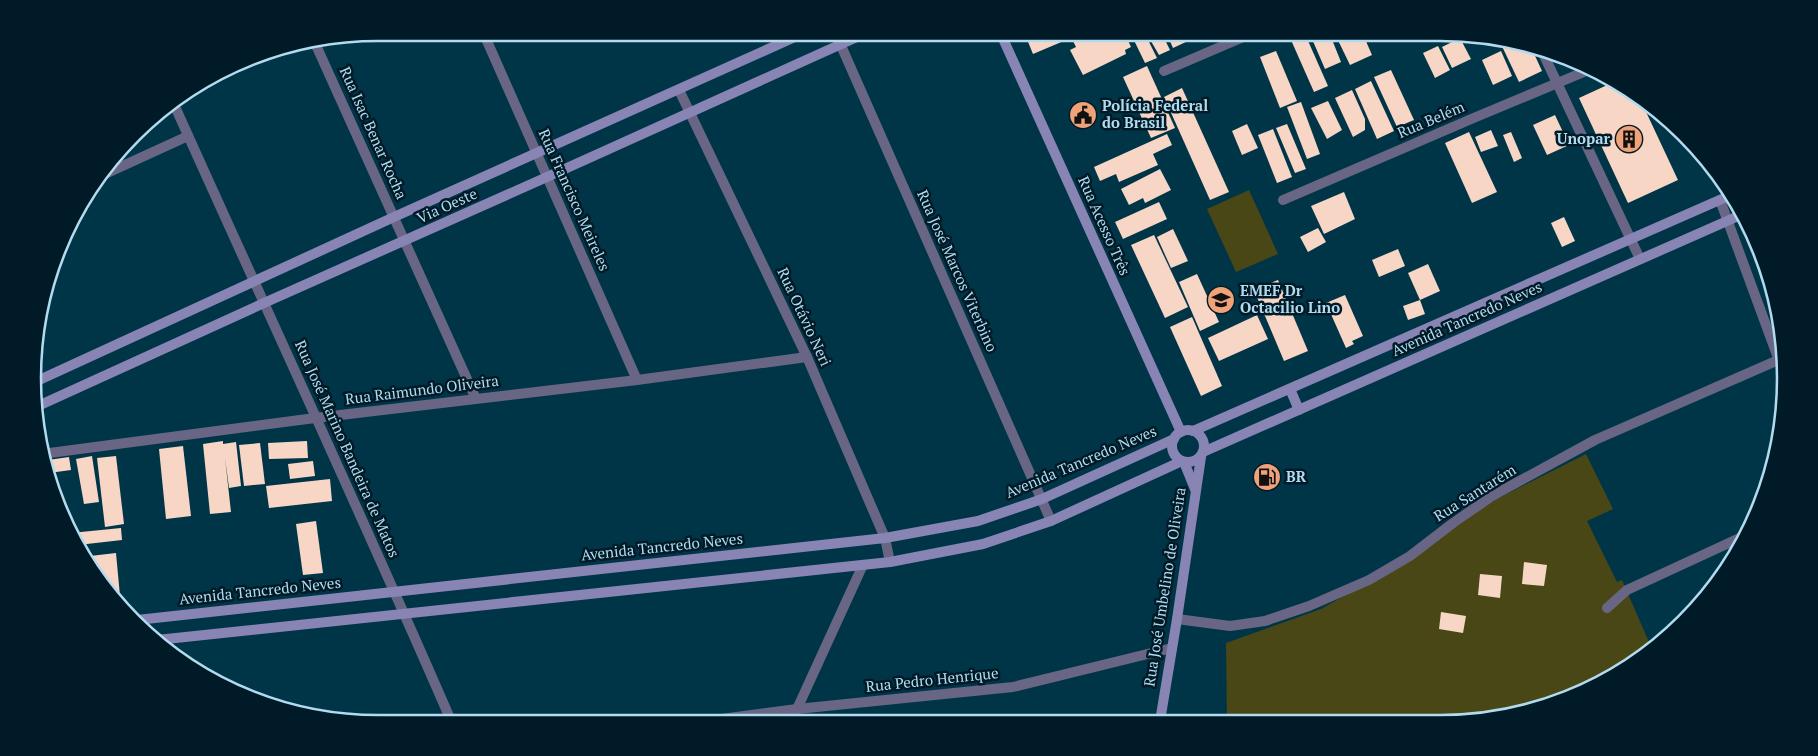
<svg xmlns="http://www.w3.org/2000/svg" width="1818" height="756" font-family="'PT Serif',serif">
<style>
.green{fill:#484715}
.building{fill:#f7d6c6}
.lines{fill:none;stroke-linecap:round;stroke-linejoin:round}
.street{stroke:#686684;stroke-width:10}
.secondary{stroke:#8884b4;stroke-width:10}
.labels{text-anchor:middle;stroke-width:5;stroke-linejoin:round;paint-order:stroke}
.poi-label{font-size:15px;font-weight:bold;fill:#b2dbef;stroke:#001b27;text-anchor:start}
.street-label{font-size:15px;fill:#b2dbef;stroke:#001b27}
.rim{fill:none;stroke:#b2dbef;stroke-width:2.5}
</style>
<rect width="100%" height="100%" fill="#003548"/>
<!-- green -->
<g class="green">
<polygon points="1249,190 1278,254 1236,272 1207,209"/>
<polygon points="1586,454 1613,509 1587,521 1617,582 1622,580 1652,649 1624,667 1610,673 1611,676 1593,688 1485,721 1227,721 1226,643 1321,609 1400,565 1489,503"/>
</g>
<!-- building -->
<g class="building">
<polygon points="1024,32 1077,32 1078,35 1033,54"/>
<polygon points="1086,32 1124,32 1131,47 1125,50 1126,54 1083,75 1070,50 1076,47 1072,39"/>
<polygon points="1130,32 1144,32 1157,58 1145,63"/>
<polygon points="1155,32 1161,32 1170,50 1159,55 1148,36"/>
<polygon points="1166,32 1184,32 1188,41 1173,48"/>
<polygon points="1309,32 1329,32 1341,62 1325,69"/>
<polygon points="1334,32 1362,32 1372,55 1350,65"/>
<polygon points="1396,32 1415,32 1399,40"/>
<polygon points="1428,32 1440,32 1442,33 1431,38"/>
<polygon points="1305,34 1328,86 1314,92 1291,40"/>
<polygon points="1460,38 1471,59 1452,68 1442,47"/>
<polygon points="1500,42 1531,47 1542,71 1519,82"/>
<polygon points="1438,46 1450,70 1435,78 1423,53"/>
<polygon points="1276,51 1297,101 1280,108 1260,57"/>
<polygon points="1501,51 1512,76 1493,85 1482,60"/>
<polygon points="1147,66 1175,128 1151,138 1123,77"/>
<polygon points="1391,70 1414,120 1397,127 1374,77"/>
<polygon points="1371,81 1394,131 1377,139 1355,89"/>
<polygon points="1616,81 1640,99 1678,180 1628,203 1579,98"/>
<polygon points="1182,88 1229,192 1210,200 1164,97"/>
<polygon points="1352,90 1365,119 1365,130 1353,137 1335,98"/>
<polygon points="1328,101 1342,130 1327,139 1311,108"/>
<polygon points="1301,102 1320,154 1307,159 1287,107"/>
<polygon points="1555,115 1569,145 1547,155 1533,125"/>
<polygon points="1247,124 1258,148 1242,155 1232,131"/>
<polygon points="1287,124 1306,169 1295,173 1276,128"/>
<polygon points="1273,129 1292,177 1277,183 1258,135"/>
<polygon points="1491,130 1498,146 1481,152 1475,137"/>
<polygon points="1469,132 1497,192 1472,203 1445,143"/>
<polygon points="1511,132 1522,158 1514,162 1503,135"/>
<polygon points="1167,134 1172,145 1153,154 1158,165 1119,182 1116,174 1100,181 1094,167"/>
<polygon points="1160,169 1171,190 1145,203 1143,198 1129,205 1121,189"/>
<polygon points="1344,192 1355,219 1324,234 1311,206"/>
<polygon points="1159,202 1167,219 1123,239 1115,222"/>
<polygon points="1564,217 1575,241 1562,247 1551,223"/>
<polygon points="1318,228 1326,242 1308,252 1300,237"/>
<polygon points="1173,229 1188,261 1171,268 1157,237"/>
<polygon points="1154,235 1188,307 1165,318 1131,245"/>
<polygon points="1398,249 1405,266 1379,277 1372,260"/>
<polygon points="1428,264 1440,291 1420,300 1408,273"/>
<polygon points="1197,274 1219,322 1200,331 1179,282"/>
<polygon points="1278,280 1308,351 1284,361 1254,290"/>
<polygon points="1345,295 1363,336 1352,341 1354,344 1346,348 1326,303"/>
<polygon points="1420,300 1425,314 1408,320 1403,306"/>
<polygon points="1257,315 1268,339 1219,361 1208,338"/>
<polygon points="1192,317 1222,386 1201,396 1170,327"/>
<polygon points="223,441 223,444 236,442 241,486 229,488 225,458 231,512 210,514 203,444"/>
<polygon points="307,441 308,458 269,459 268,443"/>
<polygon points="260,443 265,484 244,486 239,445"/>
<polygon points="183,446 191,516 166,519 159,449"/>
<polygon points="92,456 99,502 84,504 76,459"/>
<polygon points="116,456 124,524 105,527 97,458"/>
<polygon points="69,457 71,470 49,473 48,460"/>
<polygon points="313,461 315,476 290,479 288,464"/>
<polygon points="330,479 332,501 269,508 266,486"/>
<polygon points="316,521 323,573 303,575 296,524"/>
<polygon points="121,528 122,540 78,545 71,533"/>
<polygon points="116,553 120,596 115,596 91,571 90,556"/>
<polygon points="1524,562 1547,565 1544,586 1522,584"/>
<polygon points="1480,574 1502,576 1500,598 1478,595"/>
<polygon points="1441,612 1466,616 1463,633 1439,629"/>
</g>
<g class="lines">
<!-- street -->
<g class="street">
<polyline points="483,32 637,380"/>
<polyline points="835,32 1051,521"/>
<polyline points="315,43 476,399"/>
<polyline points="1541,49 1640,259"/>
<polyline points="1164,71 1255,32"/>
<polyline points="679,90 807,357 885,538 890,562"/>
<path d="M173 102C266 309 362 515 452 723"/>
<polyline points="105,174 188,136"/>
<polyline points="1283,200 1476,117 1591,69"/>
<polyline points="1720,200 1784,374"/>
<polyline points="42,454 315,418 637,380 807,357"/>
<polyline points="1607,608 1627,590 1744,536"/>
<polyline points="1177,619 1230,626 1265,621 1309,606 1369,580 1410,556 1453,523 1492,496 1595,440 1785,357"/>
<polyline points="797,709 862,567"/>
<polyline points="691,723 797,709 1013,687 1172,648"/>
</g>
<!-- secondary -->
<g class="secondary">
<polyline points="1000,32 1181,432"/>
<polyline points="37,381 394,217 806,32"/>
<polyline points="1290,389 1299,410"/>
<polyline points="38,406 264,303 547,177 868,32"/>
<circle cx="1188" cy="446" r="16"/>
<polyline points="1193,431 1731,195"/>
<polyline points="1203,452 1743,214"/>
<polyline points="1184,462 1195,489"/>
<polyline points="137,620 885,538 978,521 1042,499 1174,439"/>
<polyline points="157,640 890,562 983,544 1051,521 1182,461"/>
<polyline points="1160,721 1177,619 1201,457"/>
</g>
</g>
<!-- icons -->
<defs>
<g id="civic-disc" transform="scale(1.4375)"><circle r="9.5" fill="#f0a279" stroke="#001b27"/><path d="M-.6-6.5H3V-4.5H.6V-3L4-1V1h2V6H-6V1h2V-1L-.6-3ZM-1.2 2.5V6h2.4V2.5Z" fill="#111"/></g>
<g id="building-disc" transform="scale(1.4375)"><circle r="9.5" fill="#f0a279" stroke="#001b27"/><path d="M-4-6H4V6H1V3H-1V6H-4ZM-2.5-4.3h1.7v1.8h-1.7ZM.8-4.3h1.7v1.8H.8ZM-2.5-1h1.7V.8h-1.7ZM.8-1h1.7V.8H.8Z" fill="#111"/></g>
<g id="school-disc" transform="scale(1.4375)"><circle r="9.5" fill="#f0a279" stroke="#001b27"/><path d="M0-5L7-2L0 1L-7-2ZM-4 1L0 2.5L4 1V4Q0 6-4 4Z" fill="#111"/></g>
<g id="fuel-disc" transform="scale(1.4375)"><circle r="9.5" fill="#f0a279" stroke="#001b27"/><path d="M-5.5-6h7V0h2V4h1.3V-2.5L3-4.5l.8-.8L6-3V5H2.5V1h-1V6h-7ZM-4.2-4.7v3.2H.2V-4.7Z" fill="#111"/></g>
</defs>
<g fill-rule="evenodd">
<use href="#civic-disc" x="1083" y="115"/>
<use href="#building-disc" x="1629" y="139"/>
<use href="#school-disc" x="1221" y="300"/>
<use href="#fuel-disc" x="1267" y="477"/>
</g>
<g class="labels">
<!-- poi labels -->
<g class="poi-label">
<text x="1102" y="111">Polícia Federal<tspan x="1102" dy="17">do Brasil</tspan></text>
<text x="1610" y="144" text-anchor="end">Unopar</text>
<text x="1240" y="296">EMEF Dr<tspan x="1240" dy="17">Octacilio Lino</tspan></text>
<text x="1286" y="482">BR</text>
</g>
<!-- street labels -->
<g class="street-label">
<text transform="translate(1431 120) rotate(-23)" y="5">Rua Belém</text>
<text transform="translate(373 133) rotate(66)" y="5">Rua Isac Benar Rocha</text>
<text transform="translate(574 200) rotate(66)" y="5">Rua Francisco Meireles</text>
<text transform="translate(447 206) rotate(-24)" y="5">Via Oeste</text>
<text transform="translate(1104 226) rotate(66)" y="5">Rua Acesso Três</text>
<text transform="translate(957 271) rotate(66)" y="5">Rua José Marcos Viterbino</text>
<text transform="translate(804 317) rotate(65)" y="5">Rua Otávio Neri</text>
<text transform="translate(1467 319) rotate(-24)" y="5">Avenida Tancredo Neves</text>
<text transform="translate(422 390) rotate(-7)" y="5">Rua Raimundo Oliveira</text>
<text transform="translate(347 449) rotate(66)" y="5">Rua José Marino Bandeira de Matos</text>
<text transform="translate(1081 462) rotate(-23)" y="5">Avenida Tancredo Neves</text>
<text transform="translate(1475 493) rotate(-32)" y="5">Rua Santarém</text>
<text transform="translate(662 547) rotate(-6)" y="5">Avenida Tancredo Neves</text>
<text transform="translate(1165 587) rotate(-81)" y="5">Rua José Umbelino de Oliveira</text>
<text transform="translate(260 591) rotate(-6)" y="5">Avenida Tancredo Neves</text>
<text transform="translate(932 680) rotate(-6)" y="5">Rua Pedro Henrique</text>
</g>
</g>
<!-- crop -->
<path d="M0 0H1818V756H0ZM378 41H1440A337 337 0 0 1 1777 378V378A337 337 0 0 1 1440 715H378A337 337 0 0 1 41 378V378A337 337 0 0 1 378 41Z" fill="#001b27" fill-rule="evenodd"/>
<path class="rim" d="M378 41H1440A337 337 0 0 1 1777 378V378A337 337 0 0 1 1440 715H378A337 337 0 0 1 41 378V378A337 337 0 0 1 378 41Z"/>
</svg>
